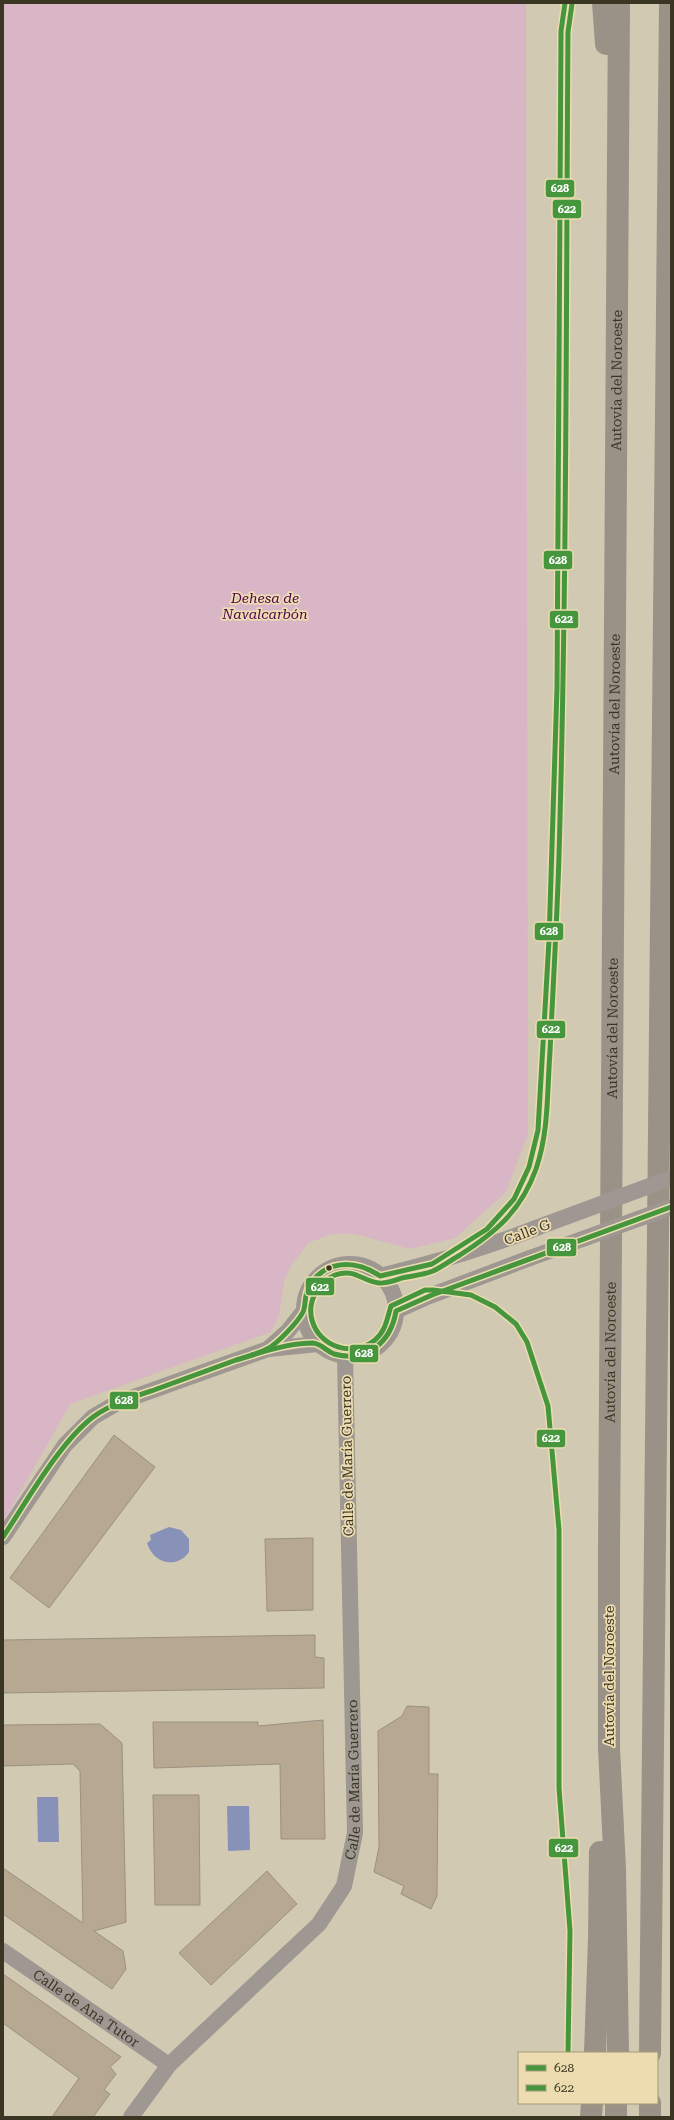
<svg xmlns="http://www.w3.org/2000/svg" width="674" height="2120" font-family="'Roboto Serif',serif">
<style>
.green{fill:#d8b6c6}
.water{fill:#8892b9}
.building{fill:#b6a891;stroke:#9b9181}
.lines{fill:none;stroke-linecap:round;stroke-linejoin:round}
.minor{stroke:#9e9792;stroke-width:16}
.highway{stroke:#9b9287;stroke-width:22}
.minor-bridge{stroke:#9e9792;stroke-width:16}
.bus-1-casing{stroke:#ecdcb0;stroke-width:8}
.bus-2-casing{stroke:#ecdcb0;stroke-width:8}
.bus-1{stroke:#46963e;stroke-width:5}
.bus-2{stroke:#46963e;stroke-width:5}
.bus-dot{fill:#3b3523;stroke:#ecdcb0;stroke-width:1.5}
.labels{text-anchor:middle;stroke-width:3.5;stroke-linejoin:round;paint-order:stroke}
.street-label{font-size:14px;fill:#3b3523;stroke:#ecdcb0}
.park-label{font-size:14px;font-style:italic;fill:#4f014b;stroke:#ecdcb0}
.line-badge{stroke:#ecdcb0;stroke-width:1.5}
.badge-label{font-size:11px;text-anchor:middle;font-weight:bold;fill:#fff}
</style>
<rect width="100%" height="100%" fill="#d1c9b1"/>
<!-- green -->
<polygon class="green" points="3,3 526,3 528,1134 506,1192 455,1238 410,1249 355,1234 332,1234 308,1243 291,1266 284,1282 279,1316 271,1332 70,1404 3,1523"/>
<!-- water -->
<g class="water">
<path d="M169 1527 181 1530 189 1539V1552C176 1570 153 1563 147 1543L151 1540 150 1535Z"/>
<polygon points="37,1797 58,1797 59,1842 38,1842"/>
<polygon points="227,1806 249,1806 250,1850 228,1851"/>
</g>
<!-- building -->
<g class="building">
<polygon points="114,1435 155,1467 49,1608 10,1578"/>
<polygon points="313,1538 313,1610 267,1611 265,1539"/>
<polygon points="315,1635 315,1657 324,1658 324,1688 3,1693 3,1640"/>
<polygon points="407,1706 429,1707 429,1774 438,1774 437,1896 431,1909 401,1894 404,1886 374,1872 379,1847 378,1731 402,1716"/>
<polygon points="323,1720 325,1839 281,1839 280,1764 154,1768 153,1722 258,1722 258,1726"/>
<polygon points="100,1724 122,1743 126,1922 94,1931 123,1951 126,1969 112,1989 3,1914 3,1868 83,1923 80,1771 73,1764 3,1766 3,1725"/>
<polygon points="153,1795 199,1795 200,1905 155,1905"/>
<polygon points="267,1871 297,1904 211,1985 179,1953"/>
<polygon points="3,1974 121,2057 110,2067 116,2074 104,2090 110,2094 93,2117 52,2117 79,2078 3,2023"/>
</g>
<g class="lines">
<!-- minor -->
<g class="minor">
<circle cx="350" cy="1310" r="46"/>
<path d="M380 1276C434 1263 485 1248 536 1228"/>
<polyline points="396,1311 427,1297 530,1258"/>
<polyline points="268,1349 288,1331 303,1312"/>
<polyline points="3,1537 65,1445 93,1417 117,1403 268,1349 318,1344"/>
<path id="s1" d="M3 1951 169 2065"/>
<path id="s2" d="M131 2117 169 2065 319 1924 344 1886 355 1833 345 1356"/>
</g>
<!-- highway -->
<g class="highway">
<polyline points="603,3 606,44"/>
<polyline points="595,2053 599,1938 600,1852"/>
<path id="s3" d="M618 2053 615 1869 609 1748V1550L619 3"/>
<polyline points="650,2053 670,3"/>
<polyline points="591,2117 592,2103"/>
<polyline points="616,2117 616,2103"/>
<polyline points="650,2117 650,2103"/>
</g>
<!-- minor-bridge -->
<g class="minor-bridge">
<polyline points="536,1228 671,1178"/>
<polyline points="530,1258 671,1207"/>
</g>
<!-- bus-1 casing -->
<g class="bus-1-casing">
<g id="bus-1">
<path d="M252 1355C271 1349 293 1343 313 1343 322 1344 326 1351 334 1354 367 1363 391 1342 396 1311L432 1295 671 1207"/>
<path d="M3 1537C27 1501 60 1442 93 1417 111 1404 133 1397 154 1390 181 1380 209 1370 236 1360 246 1357 258 1354 267 1349 277 1344 298 1322 303 1312 306 1306 304 1297 308 1289 323 1259 355 1259 380 1276L432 1264 487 1229 514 1199 529 1167 538 1130 549 940 557 687 561 31 565 3"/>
</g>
</g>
<!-- bus-2 casing -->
<g class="bus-2-casing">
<path id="bus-2" d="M568 2053 570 1931 559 1788V1530L548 1406 527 1342 516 1324 495 1307 471 1295 433 1290H425L391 1306C387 1318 386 1331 375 1340 353 1358 319 1347 312 1320 307 1302 318 1282 335 1275 355 1268 362 1281 379 1283 386 1284 396 1280 402 1278 412 1276 423 1275 433 1271 442 1267 451 1260 460 1255 496 1232 521 1211 536 1169 549 1132 547 1091 550 1052 553 987 557 921 559 856 567 581 566 306 568 32L572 4"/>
</g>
<!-- bus-1 -->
<use href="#bus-1" class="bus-1"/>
<!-- bus-2 -->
<use href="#bus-2" class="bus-2"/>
</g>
<!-- markers -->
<circle class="bus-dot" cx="329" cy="1268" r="3.5"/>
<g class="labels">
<!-- street labels -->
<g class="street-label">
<text dy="5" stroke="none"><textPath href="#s3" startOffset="1673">Autovía del Noroeste</textPath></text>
<text dy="5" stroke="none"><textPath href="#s3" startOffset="1349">Autovía del Noroeste</textPath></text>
<text dy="5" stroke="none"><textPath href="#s3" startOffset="1025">Autovía del Noroeste</textPath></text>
<text transform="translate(527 1232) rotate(-21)" y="5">Calle G</text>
<text dy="5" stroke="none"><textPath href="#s3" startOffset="701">Autovía del Noroeste</textPath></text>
<text transform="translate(347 1456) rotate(-91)" y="5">Calle de María Guerrero</text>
<text transform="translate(609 1676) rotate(-90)" y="5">Autovía del Noroeste</text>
<text dy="5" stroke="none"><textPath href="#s2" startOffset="423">Calle de María Guerrero</textPath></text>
<text dy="5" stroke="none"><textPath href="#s1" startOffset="101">Calle de Ana Tutor</textPath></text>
</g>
<!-- park labels -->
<g class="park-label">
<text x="265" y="603">Dehesa de<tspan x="265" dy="16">Navalcarbón</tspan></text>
</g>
</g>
<g class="line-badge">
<rect x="545" y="179" width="30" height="19" rx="4" fill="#46963e"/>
<rect x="552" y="199" width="30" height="20" rx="4" fill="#46963e"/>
<rect x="543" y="550" width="30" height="20" rx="4" fill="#46963e"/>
<rect x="549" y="610" width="30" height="19" rx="4" fill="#46963e"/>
<rect x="534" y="922" width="30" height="19" rx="4" fill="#46963e"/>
<rect x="536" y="1020" width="30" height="19" rx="4" fill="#46963e"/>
<rect x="546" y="1238" width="31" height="19" rx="4" fill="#46963e"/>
<rect x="305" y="1277" width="30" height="19" rx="4" fill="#46963e"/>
<rect x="349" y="1344" width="30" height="19" rx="4" fill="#46963e"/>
<rect x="109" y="1391" width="30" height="19" rx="4" fill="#46963e"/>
<rect x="536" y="1429" width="30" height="19" rx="4" fill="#46963e"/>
<rect x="548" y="1838" width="31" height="20" rx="4" fill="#46963e"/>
</g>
<g class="badge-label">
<text x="560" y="192">628</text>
<text x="567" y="213">622</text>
<text x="558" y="564">628</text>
<text x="564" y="623">622</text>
<text x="549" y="935">628</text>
<text x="551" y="1033">622</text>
<text x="562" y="1251">628</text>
<text x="320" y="1291">622</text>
<text x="364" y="1357">628</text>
<text x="124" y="1404">628</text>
<text x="551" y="1442">622</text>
<text x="564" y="1852">622</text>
</g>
<!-- border -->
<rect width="674" height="2120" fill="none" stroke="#3b3523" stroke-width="8"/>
<!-- legend -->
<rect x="518" y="2052" width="140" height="52" fill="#ecdcb0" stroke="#a59978"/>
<rect x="526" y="2065" width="20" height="6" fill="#46963e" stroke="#a59978"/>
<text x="554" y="2072" font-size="12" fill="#3b3523">628</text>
<rect x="526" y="2085" width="20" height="6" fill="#46963e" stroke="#a59978"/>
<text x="554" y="2092" font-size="12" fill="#3b3523">622</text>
</svg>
